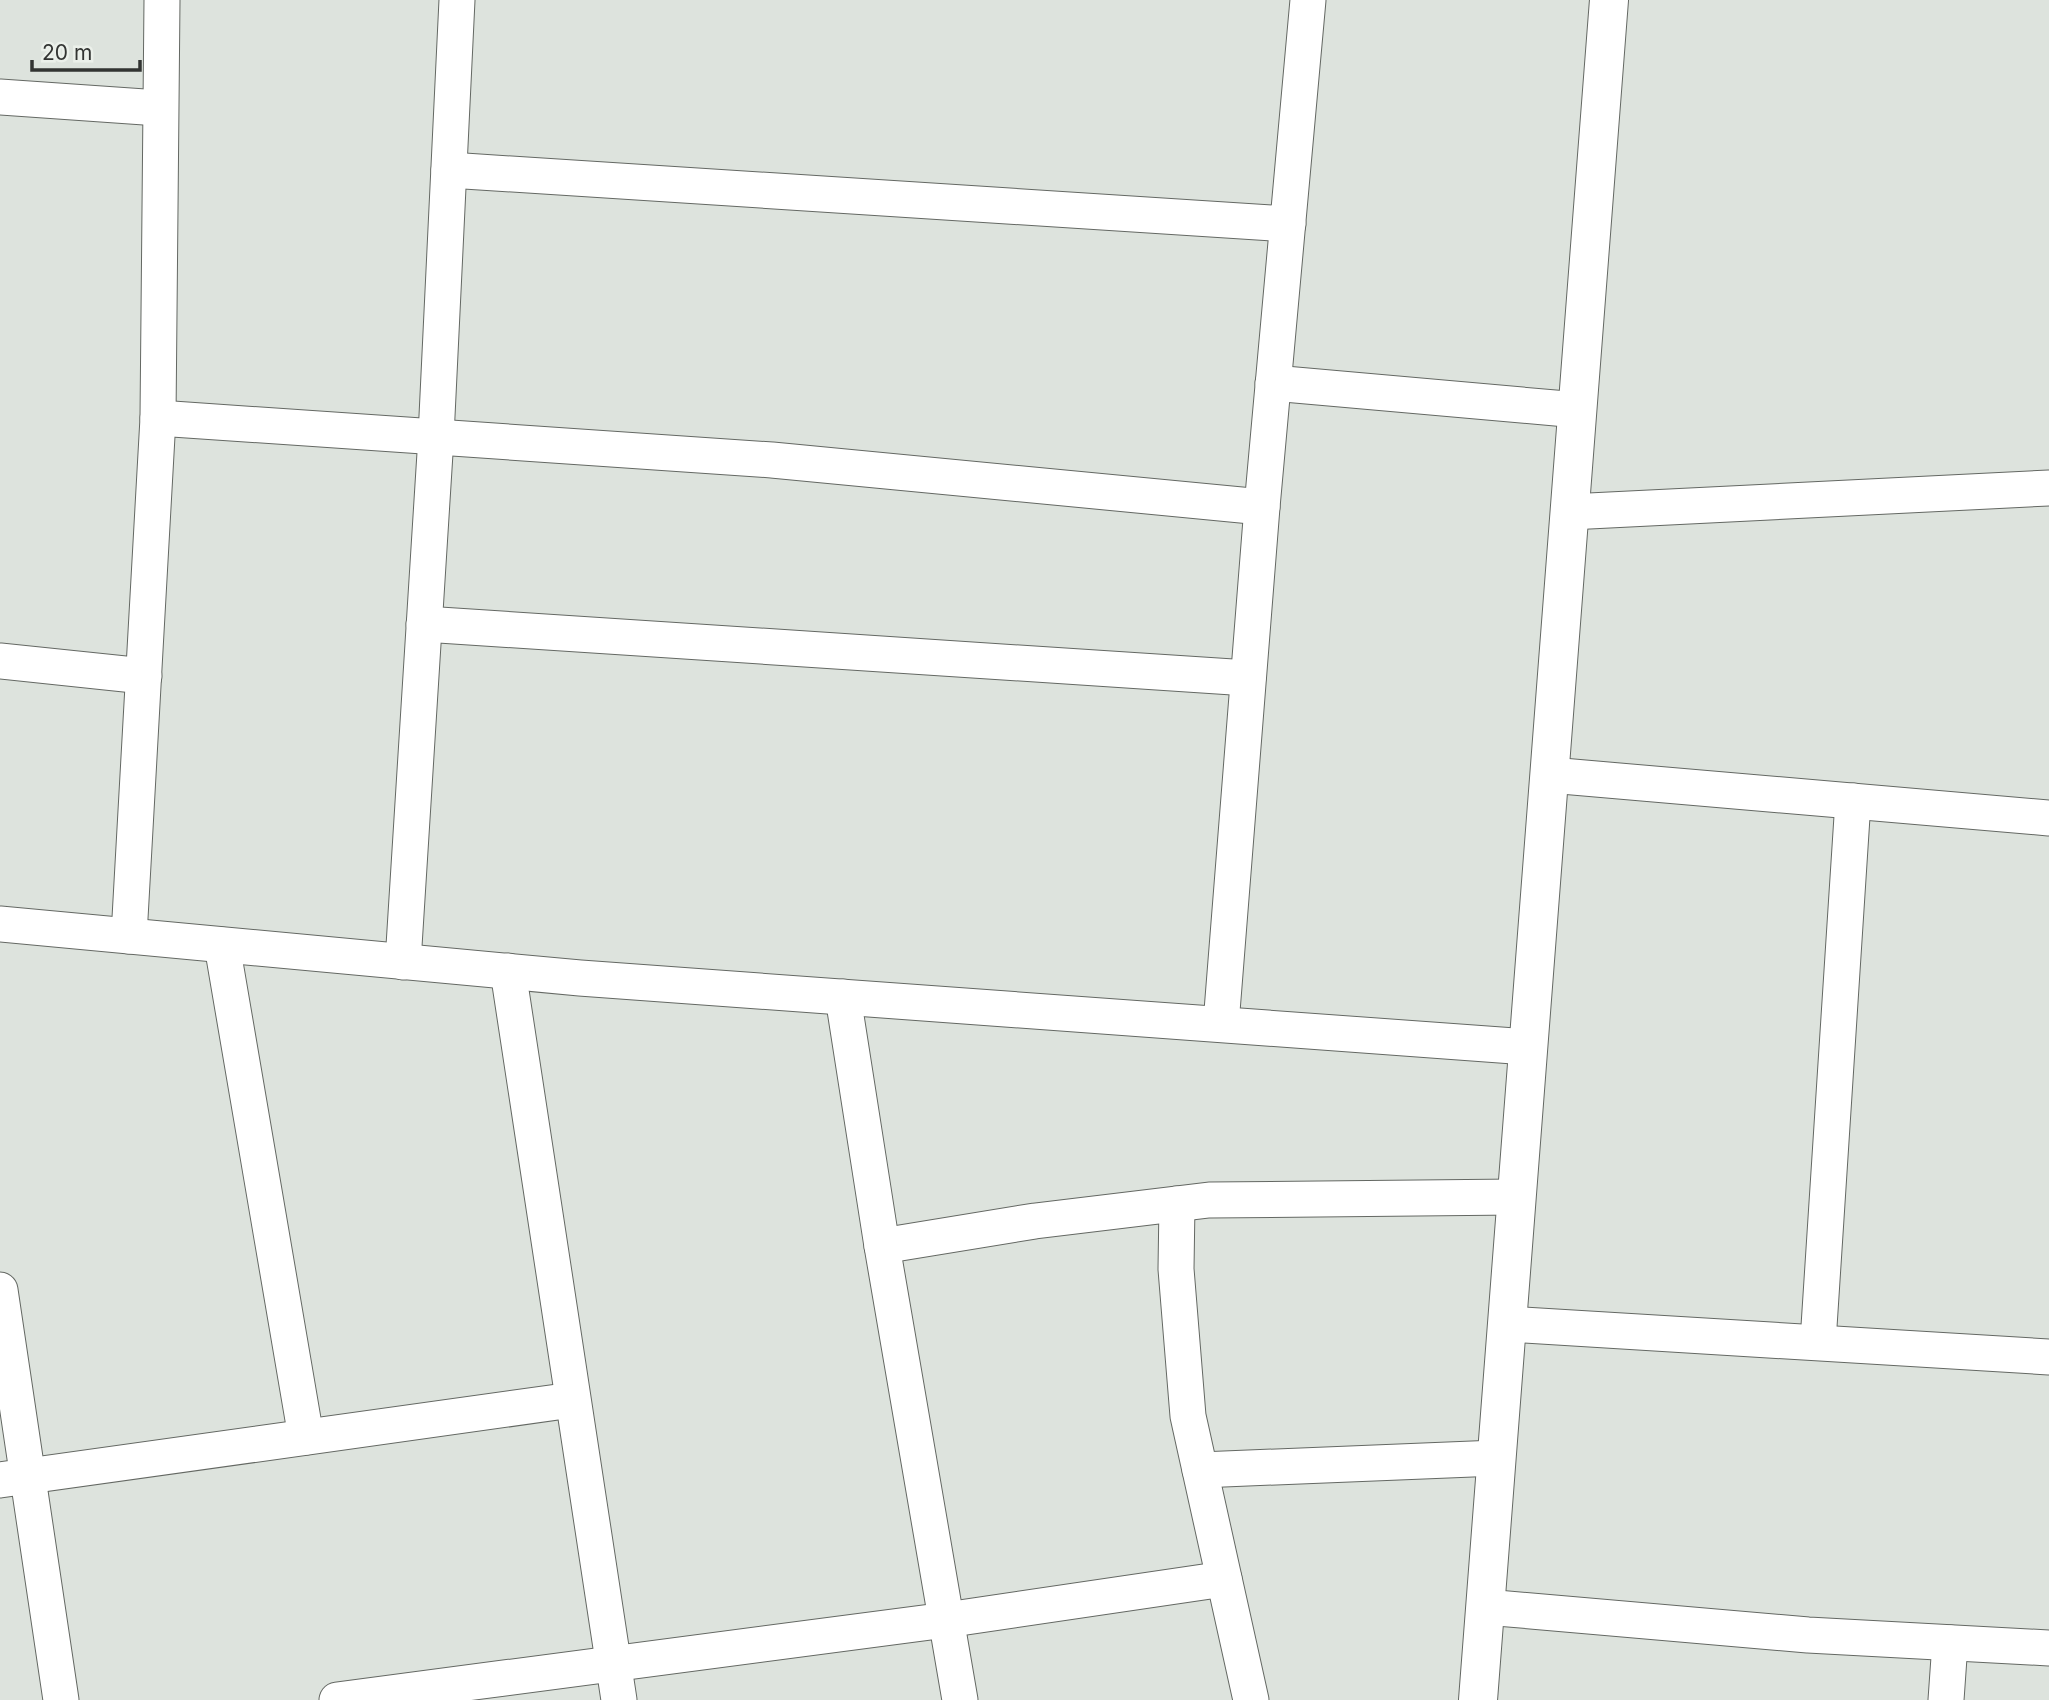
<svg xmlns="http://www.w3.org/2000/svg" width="2049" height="1700" font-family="Inter,sans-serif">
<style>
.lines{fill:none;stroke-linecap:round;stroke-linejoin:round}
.minor-casing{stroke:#646863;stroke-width:37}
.tertiary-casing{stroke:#646863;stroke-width:40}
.minor{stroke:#fff;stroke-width:35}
.tertiary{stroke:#fff;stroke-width:38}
</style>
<rect width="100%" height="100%" fill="#dde3dd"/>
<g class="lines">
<!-- minor casing -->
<g class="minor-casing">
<g id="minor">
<polyline points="0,97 159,108"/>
<polyline points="449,170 1288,224"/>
<polyline points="1273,383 1578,410"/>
<polyline points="158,418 772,460 1262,507"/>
<polyline points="1569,512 2049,488"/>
<polyline points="424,624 1248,678"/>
<polyline points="0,661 144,676"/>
<polyline points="1550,775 2049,818"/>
<polyline points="0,924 580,978 1528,1047"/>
<polyline points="129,936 158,418 162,0"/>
<polyline points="222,945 306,1437"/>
<polyline points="403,962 436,437 457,0"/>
<polyline points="508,971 619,1700"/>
<polyline points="843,997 882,1246 960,1700"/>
<polyline points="1221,1024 1262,507 1308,0"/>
<polyline points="1177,1204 1176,1269 1188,1416 1251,1700"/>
<polyline points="882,1246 1035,1221 1209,1200 1516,1197"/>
<polyline points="0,1290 61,1700"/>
<polyline points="1507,1324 2049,1357"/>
<polyline points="1818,1342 1853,801"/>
<polyline points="1200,1470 1497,1458"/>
<polyline points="0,1480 572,1400"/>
<polyline points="1485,1607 1808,1635 2049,1648"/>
<polyline points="337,1700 946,1620 1224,1579"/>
<polyline points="1946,1700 1950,1643"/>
</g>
</g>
<!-- tertiary casing -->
<g class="tertiary-casing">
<polyline id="tertiary" points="1478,1700 1609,0"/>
</g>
<!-- minor -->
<use href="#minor" class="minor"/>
<!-- tertiary -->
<use href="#tertiary" class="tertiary"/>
</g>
<!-- scale -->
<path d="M32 60v10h108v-10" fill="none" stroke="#323432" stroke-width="3.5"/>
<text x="42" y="60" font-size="21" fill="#323432" stroke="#ebf0ea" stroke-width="5" paint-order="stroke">20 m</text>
</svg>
